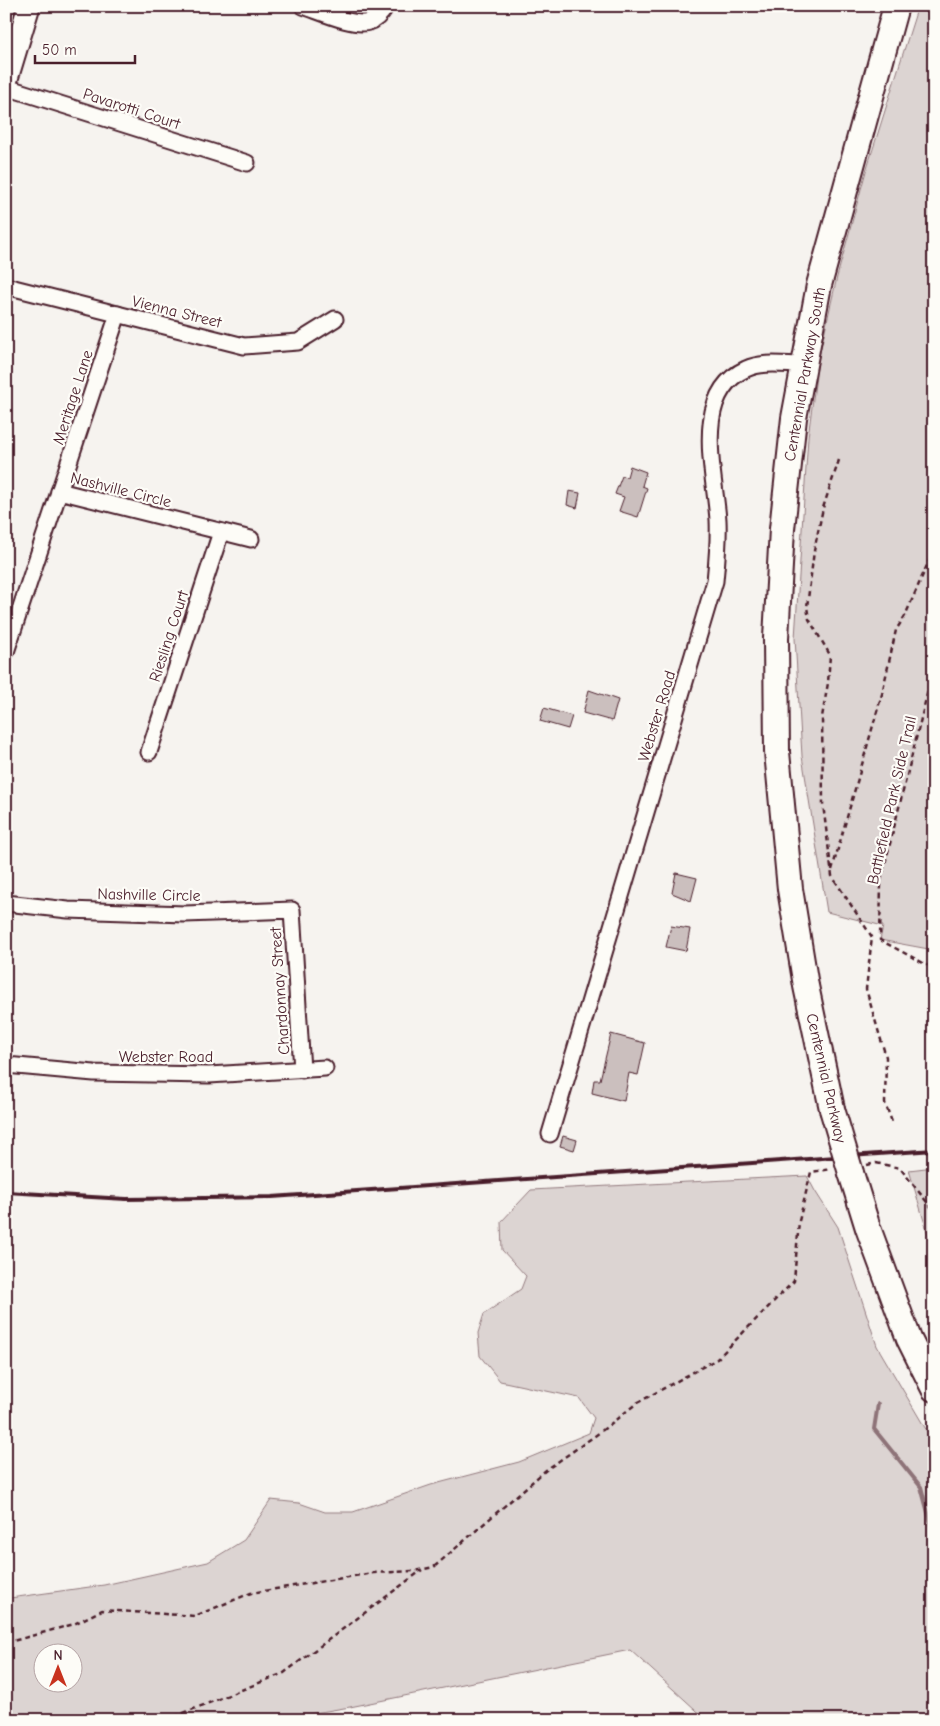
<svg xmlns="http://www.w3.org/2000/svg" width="940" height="1726" font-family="'Comic Neue',sans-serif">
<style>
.green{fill:#dcd4d2;stroke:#937a7e;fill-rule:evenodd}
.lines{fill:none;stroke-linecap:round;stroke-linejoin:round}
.stream{stroke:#8e7378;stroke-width:4}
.building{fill:#cbbfbe;stroke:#4a1f2b}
.street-casing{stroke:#4a1f2b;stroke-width:19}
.secondary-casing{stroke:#4a1f2b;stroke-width:25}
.primary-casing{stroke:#4a1f2b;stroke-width:28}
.path{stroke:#4a1f2b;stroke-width:2.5;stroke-dasharray:5 4;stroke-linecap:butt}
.street{stroke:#fdfcf7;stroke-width:15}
.secondary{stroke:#fdfcf7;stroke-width:21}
.primary{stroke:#fdfcf7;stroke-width:24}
.rail{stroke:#4a1f2b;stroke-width:4}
.primary-bridge-casing{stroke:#4a1f2b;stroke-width:28;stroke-linecap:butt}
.primary-bridge{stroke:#fdfcf7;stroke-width:24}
.labels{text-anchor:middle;stroke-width:4.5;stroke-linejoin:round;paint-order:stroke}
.street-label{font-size:16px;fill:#4a1f2b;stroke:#fdfcf7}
</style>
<rect width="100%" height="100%" fill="#f6f3ef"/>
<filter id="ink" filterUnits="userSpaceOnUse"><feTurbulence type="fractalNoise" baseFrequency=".02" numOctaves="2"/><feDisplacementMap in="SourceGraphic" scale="10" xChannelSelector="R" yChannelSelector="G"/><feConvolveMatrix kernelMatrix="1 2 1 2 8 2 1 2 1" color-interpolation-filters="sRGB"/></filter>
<g filter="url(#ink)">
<!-- green -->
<g class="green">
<polygon points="6,6 18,6 6,42"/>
<polygon points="918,6 934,6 934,950 880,940 883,926 827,912 802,756 795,638 808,437 818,361 837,277 866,171"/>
<polygon points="934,1167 934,1255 909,1170"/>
<path d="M807 1176 815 1191 838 1227 877 1346 934 1443V1720H707L630 1650 350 1707 291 1717 285 1720H6V1597L10 1598 104 1585 208 1562 244 1540 271 1500 299 1503 325 1512H353L431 1485 519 1462 589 1433 594 1418 579 1398 500 1381 480 1356 478 1333 484 1314 521 1289 526 1276 502 1250 501 1222 531 1190ZM42 1654H72V1684H42Z"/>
</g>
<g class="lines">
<!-- stream -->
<polyline class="stream" points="878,1404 874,1429 921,1487 934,1535"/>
</g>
<!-- building -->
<g class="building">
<polygon points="630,466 646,472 642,486 647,488 638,517 619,511 624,497 615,494 622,476 627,477"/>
<polygon points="569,491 580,493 577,508 567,505"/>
<polygon points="589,690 618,700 612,721 583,713"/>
<polygon points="544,708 572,716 568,729 540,721"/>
<polygon points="676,873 697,878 691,901 672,893"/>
<polygon points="671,926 690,929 686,951 666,947"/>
<polygon points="611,1034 645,1043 638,1075 629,1073 624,1101 592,1093 594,1080 600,1080"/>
<polygon points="563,1136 577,1140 574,1150 560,1146"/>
</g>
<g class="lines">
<!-- street casing -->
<g class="street-casing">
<g id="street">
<path d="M303 6C319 11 353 27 369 22 377 20 382 13 386 6"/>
<polyline points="6,87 247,163"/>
<polyline points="6,286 244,346 298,342 335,319"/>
<polyline points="59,491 251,539"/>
<polyline points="6,652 118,314"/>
<polyline points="149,752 221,532"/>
<polyline points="6,903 68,910 185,914 292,910 302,1070"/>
<polyline points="6,1065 94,1073 209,1075 325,1068"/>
<path d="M550 1134 715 581C717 561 719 540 718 520 715 474 691 394 746 369 762 361 785 365 803 365"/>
</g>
</g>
<!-- secondary casing -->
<g class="secondary-casing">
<polyline id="secondary" points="6,82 29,6"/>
</g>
<!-- primary casing -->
<g class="primary-casing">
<g id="primary">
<polyline points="832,1109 806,986 790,889 777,752 776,638 782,529 794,418 819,285 896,6"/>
<polyline points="851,1173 868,1228 909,1339 934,1389"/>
</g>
</g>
<!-- path -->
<g class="path">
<polyline points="839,460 823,508 814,551 807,607 809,619 830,655 828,683 822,717 823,804 832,876 872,937 866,989 886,1057 885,1103 892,1122"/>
<polyline points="934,666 881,880 880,940 927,965 934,966"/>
<polyline points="832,870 882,694 896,630 905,616 934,549"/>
<polyline points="867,1165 876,1163 900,1168 934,1211"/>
<polyline points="6,1643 74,1624 102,1610 195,1616 251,1593 373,1573 414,1571 434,1567 546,1470 599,1433 637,1403 717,1359 794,1281 799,1221 811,1172 832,1169"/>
<polyline points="166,1720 284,1673 422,1570"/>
</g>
<!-- street -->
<use href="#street" class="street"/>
<!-- secondary -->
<use href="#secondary" class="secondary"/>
<!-- primary -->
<use href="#primary" class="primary"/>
<!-- rail -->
<polyline class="rail" points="6,1192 126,1199 272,1197 934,1150"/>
<!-- primary-bridge casing -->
<g class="primary-bridge-casing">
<polyline id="primary-bridge" points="832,1109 851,1173"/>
</g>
<!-- primary-bridge -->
<use href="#primary-bridge" class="primary-bridge"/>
</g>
</g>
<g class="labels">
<!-- street labels -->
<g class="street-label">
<text transform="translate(132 108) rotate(18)" y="6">Pavarotti Court</text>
<text transform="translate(177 311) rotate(14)" y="6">Vienna Street</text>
<text transform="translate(804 374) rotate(-80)" y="6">Centennial Parkway South</text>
<text transform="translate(72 397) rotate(-72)" y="6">Meritage Lane</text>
<text transform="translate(121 489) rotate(14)" y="6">Nashville Circle</text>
<text transform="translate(168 636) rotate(-72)" y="6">Riesling Court</text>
<text transform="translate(656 716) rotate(-73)" y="6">Webster Road</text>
<text transform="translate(891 800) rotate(-77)" y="6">Battlefield Park Side Trail</text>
<text transform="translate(149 894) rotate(1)" y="6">Nashville Circle</text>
<text transform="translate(279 991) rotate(-94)" y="6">Chardonnay Street</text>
<text x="166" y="1062">Webster Road</text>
<text transform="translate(827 1078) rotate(77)" y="6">Centennial Parkway</text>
</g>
</g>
<!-- margin -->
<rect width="940" height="1726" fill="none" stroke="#fdfcf7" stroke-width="25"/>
<rect x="12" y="12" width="915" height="1701" fill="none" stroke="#4a1f2b" stroke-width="2" filter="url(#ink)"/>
<!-- north arrow -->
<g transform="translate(58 1668)"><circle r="24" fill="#fdfcf7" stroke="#b5a4a5"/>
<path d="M0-4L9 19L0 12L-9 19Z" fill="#c8321e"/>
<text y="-8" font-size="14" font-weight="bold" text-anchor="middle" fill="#4a1f2b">N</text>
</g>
<!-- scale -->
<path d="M35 55v8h100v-8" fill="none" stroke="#4a1f2b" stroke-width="2.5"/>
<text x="42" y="55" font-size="15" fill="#4a1f2b" stroke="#fdfcf7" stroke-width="4" paint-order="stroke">50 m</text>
</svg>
